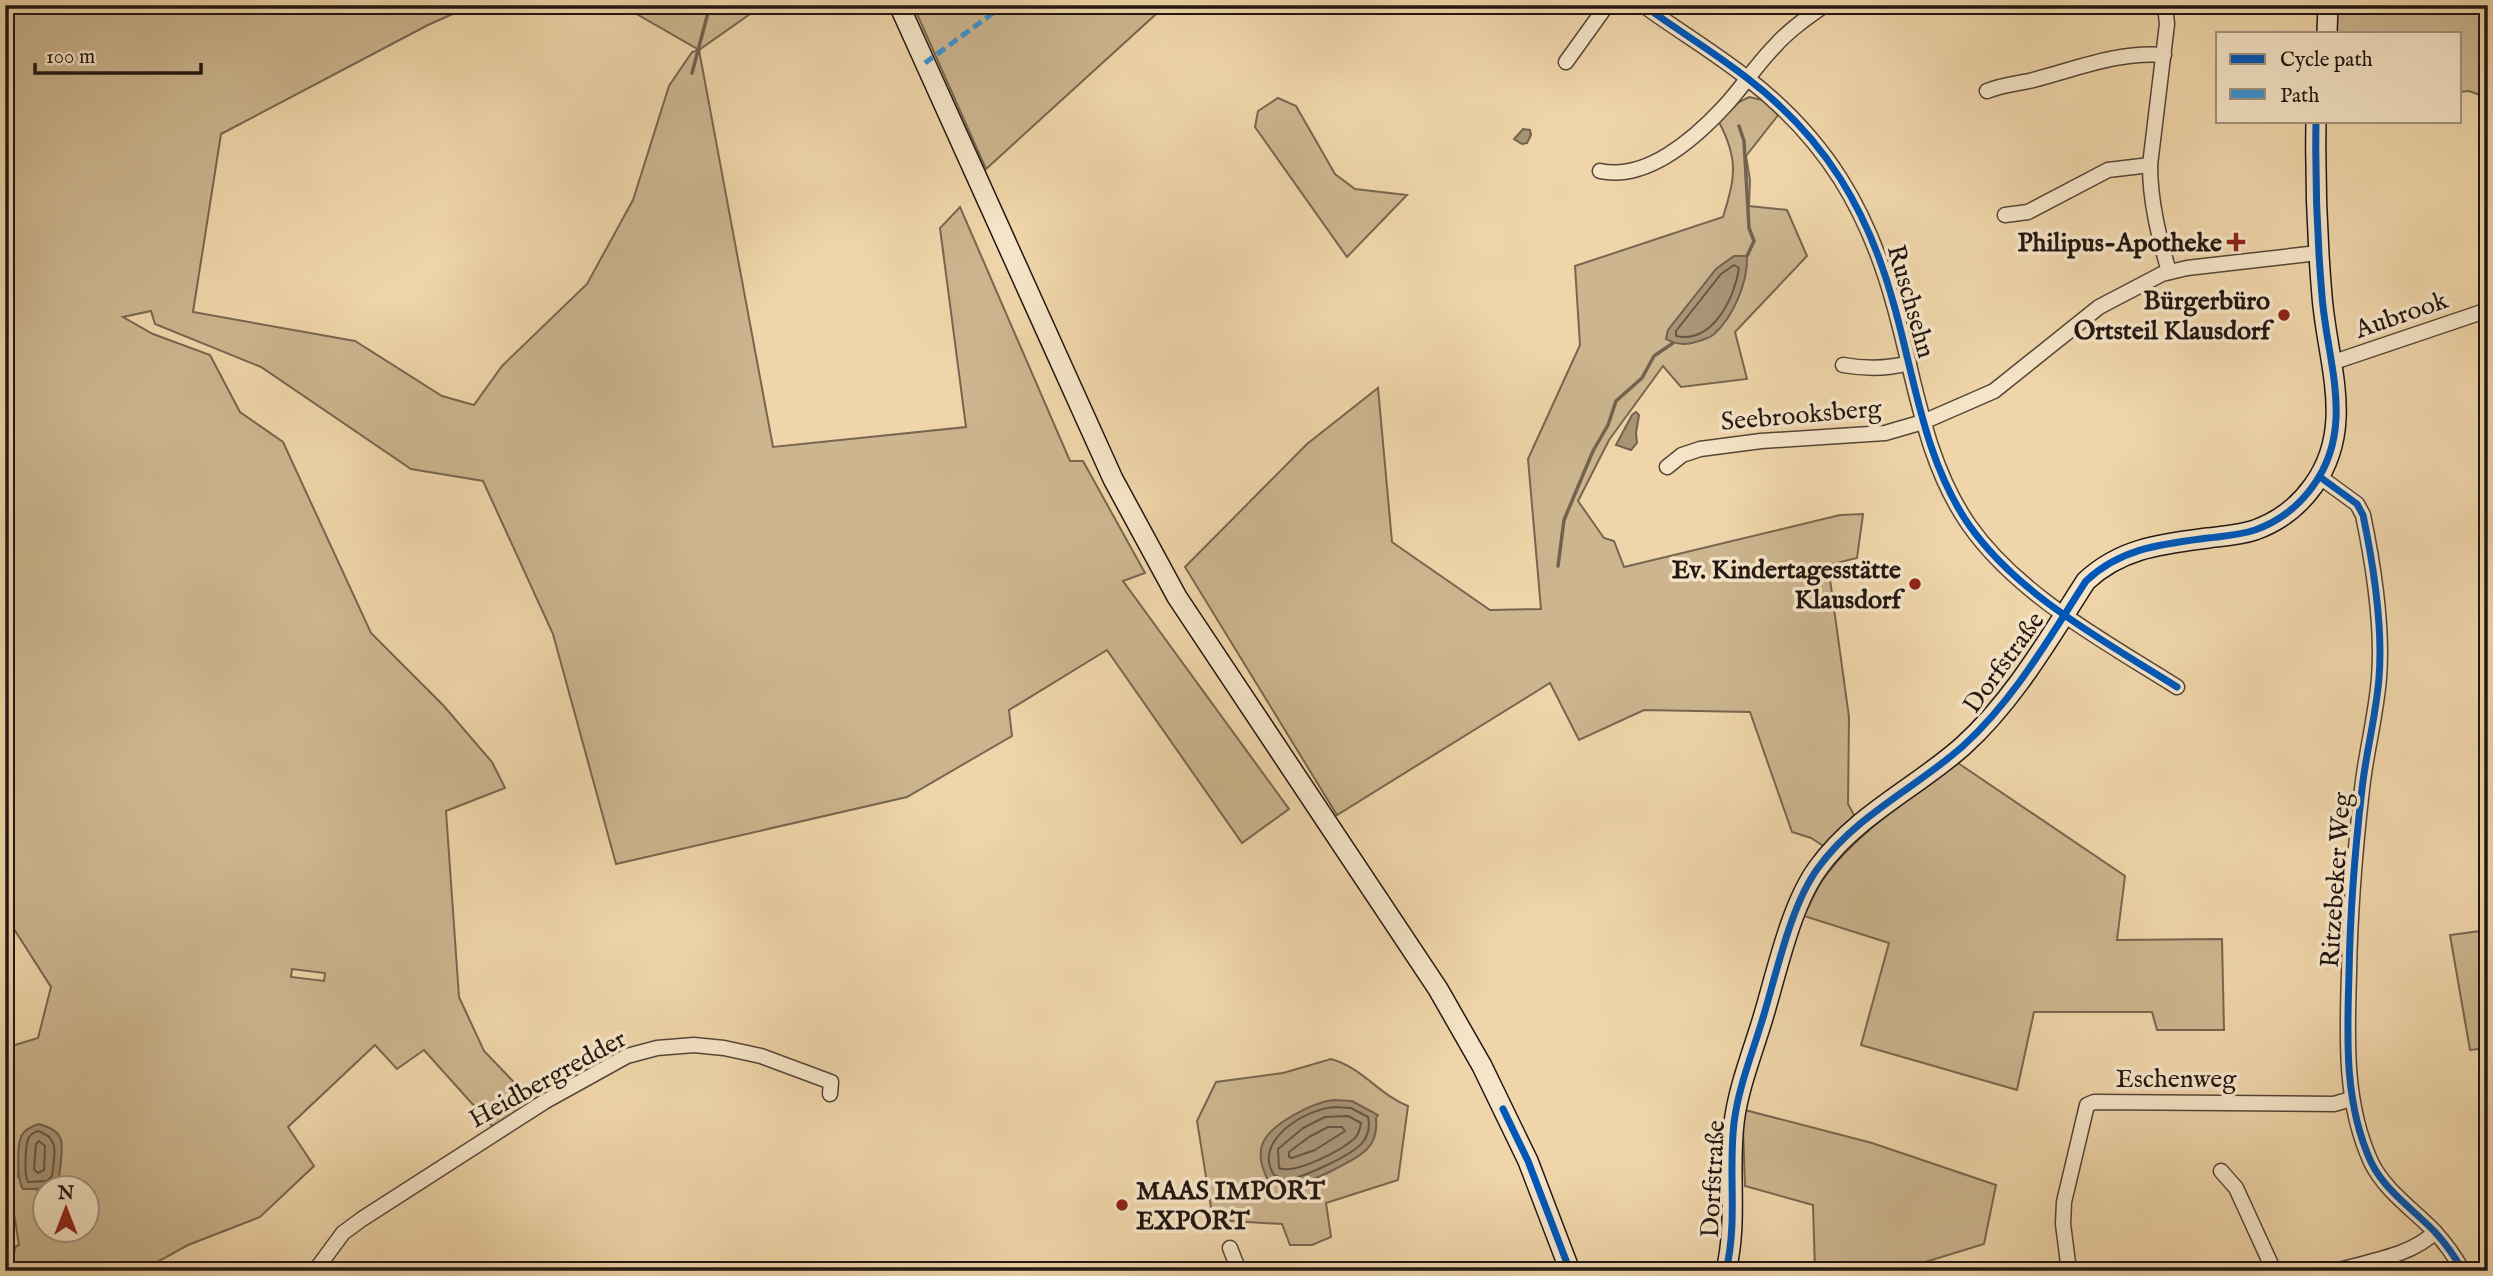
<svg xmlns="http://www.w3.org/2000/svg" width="2493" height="1276" font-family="'IM FELL English',serif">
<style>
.green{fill:#ccb58f;stroke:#776650;stroke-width:2;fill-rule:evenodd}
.water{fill:#a99476;stroke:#73624e;stroke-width:2}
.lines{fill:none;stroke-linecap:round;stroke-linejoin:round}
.shore{stroke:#665644;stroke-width:2}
.stream{stroke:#73624e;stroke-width:3.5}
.street-casing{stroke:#554638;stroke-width:17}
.secondary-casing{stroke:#221712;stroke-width:22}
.street{stroke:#f5e4c7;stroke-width:14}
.secondary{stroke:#f5e4c7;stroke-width:19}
.quiet{stroke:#3b93d3;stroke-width:5;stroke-dasharray:10 5;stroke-linecap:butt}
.cycleway-casing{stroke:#f5e4c7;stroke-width:11}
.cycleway{stroke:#0057b8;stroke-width:7}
.poi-dot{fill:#8f2418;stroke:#f5e4c7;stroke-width:2.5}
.labels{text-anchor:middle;stroke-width:7;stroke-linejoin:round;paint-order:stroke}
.poi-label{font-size:26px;font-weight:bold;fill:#221712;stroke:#f5e4c7;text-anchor:end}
.street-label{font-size:26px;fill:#221712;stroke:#f5e4c7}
</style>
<rect width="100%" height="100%" fill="#efd5a9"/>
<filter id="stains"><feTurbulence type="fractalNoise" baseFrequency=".00286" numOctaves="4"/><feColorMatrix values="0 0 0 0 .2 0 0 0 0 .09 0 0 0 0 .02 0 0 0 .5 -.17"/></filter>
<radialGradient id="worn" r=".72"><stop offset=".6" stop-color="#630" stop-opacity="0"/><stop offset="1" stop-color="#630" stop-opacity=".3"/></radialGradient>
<!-- green -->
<g class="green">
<path d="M5 5H441L444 8 446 5H473L428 25 221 134 193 312 355 341 442 396 474 405 502 366 587 284 633 200 669 86 692 52 699 50 621 5H763L699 50 773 447 966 427 940 228 960 207 1070 461H1083L1145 573 1123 581 1289 809 1242 843 1107 650 1009 710 1012 736 907 797 616 864 553 634 483 481 411 469 261 367 155 324 151 311 123 317 153 334 210 355 240 412 283 442 371 633 443 705 492 762 505 788 446 811 459 997 484 1051 533 1102 493 1127 424 1050 397 1069 375 1045 288 1127 314 1166 260 1217 188 1245 141 1271H25L5 1266V1262L11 1263 16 1246 19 1245 14 1213 5 1214V1048L38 1038 51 987 5 915ZM292 969 325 973 324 981 291 977ZM21 1136 61 1140 59 1179 54 1185 37 1190 18 1177ZM46 1188H88V1230H46Z"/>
<polygon points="913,5 1166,5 986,169"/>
<polygon points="2334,5 2488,5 2488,98 2469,91 2460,92 2460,33 2333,33"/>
<path d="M1749 97 1762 100 1779 114 1746 156 1750 180 1749 206 1787 210 1807 256 1735 332 1747 379 1681 387 1663 366 1609 440 1578 501 1604 538 1614 541 1624 567 1840 515 1863 514 1857 558 1828 565 1849 717 1848 804 1855 817 1825 847 1811 838 1792 832 1750 712 1644 710 1579 740 1550 683 1337 815 1185 567 1307 444 1378 388 1392 542 1490 610 1541 609 1528 459 1580 345 1575 266 1723 217C1735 178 1739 160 1719 122L1739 102Z"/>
<polygon points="1278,98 1296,106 1335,174 1355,189 1407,195 1347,257 1255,127 1258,111"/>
<path d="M1958 763 2125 876 2117 940 2222 939 2224 1030H2157L2152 1012H2034L2017 1090 1861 1045 1889 943 1804 916C1811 902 1817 886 1827 874 1861 829 1913 797 1958 763Z"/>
<polygon points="2488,930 2488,1048 2470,1050 2450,935"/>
<path d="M1331 1059C1363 1068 1378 1094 1408 1106L1398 1180 1326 1203 1331 1237 1312 1245H1290L1282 1224 1213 1220 1197 1121 1216 1082 1283 1073ZM1376 1118C1378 1151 1351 1159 1326 1174Z"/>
<polygon points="1745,1110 1872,1143 1996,1185 1984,1244 1896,1271 1815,1271 1813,1205 1745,1186 1743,1129"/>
</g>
<!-- water -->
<g class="water">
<polygon points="1523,129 1530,130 1531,135 1527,143 1522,144 1514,139"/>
<path d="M1734 256H1747C1748 282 1733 318 1713 335 1708 339 1699 341 1692 343 1683 345 1675 344 1666 339L1668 330 1716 269Z"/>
<polygon points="1636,412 1639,415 1636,433 1637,443 1631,450 1616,445 1632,415"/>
<path d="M1334 1100 1352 1101 1378 1115 1376 1118C1377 1129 1375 1141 1367 1149 1357 1160 1300 1188 1286 1187 1280 1186 1274 1183 1269 1182 1263 1171 1258 1158 1262 1145 1269 1124 1314 1102 1334 1100Z"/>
<path d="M39 1124C48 1127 58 1130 61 1140 63 1146 60 1180 56 1183 47 1190 33 1189 23 1189 17 1181 17 1147 21 1137 24 1129 32 1126 39 1124Z"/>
</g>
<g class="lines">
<!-- shore -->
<g class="shore">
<path d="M1734 265 1739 268C1735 297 1713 344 1676 336V331L1721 274Z"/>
<path d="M1335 1107 1351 1108 1368 1117C1370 1126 1369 1134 1363 1142 1353 1155 1306 1176 1290 1179 1284 1180 1279 1177 1274 1175 1252 1141 1305 1109 1335 1107Z"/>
<path d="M1348 1116 1361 1123C1360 1129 1359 1134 1355 1138 1342 1150 1295 1175 1279 1168L1278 1149 1303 1128 1325 1117Z"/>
<polygon points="1328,1127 1342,1127 1345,1131 1315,1150 1292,1158 1289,1157 1289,1152 1309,1137"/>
<path d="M38 1131C61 1138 54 1156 52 1176L47 1181 28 1182C24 1176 25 1145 29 1137 32 1133 33 1133 38 1131Z"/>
<polygon points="39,1141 45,1146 44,1170 38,1173 34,1169 36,1144"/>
</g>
<!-- stream -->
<g class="stream">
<polyline points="692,73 710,5"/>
<polyline points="1739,126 1744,141 1749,228 1754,241 1747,256"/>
<polyline points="1558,566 1564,520 1593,451 1608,425 1616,401 1642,378 1654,356 1673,343"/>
</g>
<!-- street casing -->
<g class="street-casing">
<g id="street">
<path d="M1643 5C1677 30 1714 52 1747 78 1826 139 1868 210 1894 305 1915 379 1924 460 1969 525 2019 596 2106 642 2177 687"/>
<path d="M2165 5 2167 24 2150 165C2150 202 2159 237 2169 272"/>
<polyline points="1566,62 1607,5"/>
<path d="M1987 91C2001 85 2014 84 2029 81 2074 70 2117 51 2164 55"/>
<path d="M1600 171C1646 181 1694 139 1723 108 1742 88 1756 65 1775 46 1789 30 1808 17 1825 5"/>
<polyline points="2005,215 2028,212 2108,170 2150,165"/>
<polyline points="2331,363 2488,310"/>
<path d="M1843 365C1866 369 1887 369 1909 363"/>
<polyline points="1667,467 1682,455 1700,449 1761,441 1885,433 1923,422 1994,391 2099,307 2162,274 2187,268 2318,253"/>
<path d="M2320 477 2357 504 2363 515C2373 563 2383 629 2379 678 2376 716 2366 752 2362 789 2355 850 2350 912 2349 974 2347 1038 2344 1103 2371 1162 2385 1191 2414 1210 2435 1232 2446 1244 2455 1257 2463 1271"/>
<polyline points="2221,1171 2236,1188 2274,1271"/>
<polyline points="1230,1248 1239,1271"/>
<polyline points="315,1271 343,1233 362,1219 544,1102 627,1056 657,1048 694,1045 724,1048 761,1056 831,1082 830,1094"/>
<polyline points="2069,1271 2063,1224 2064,1202 2087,1105 2094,1102 2334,1104 2351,1099"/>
<path d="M2336 1271C2369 1261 2411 1256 2435 1232"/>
</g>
</g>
<!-- secondary casing -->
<g class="secondary-casing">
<g id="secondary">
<polyline points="899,5 1113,479 1177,597 1438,989 1482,1066 1528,1161 1570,1271"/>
<polyline points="2327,33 2328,5"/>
<path d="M1726 1271C1738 1220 1728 1173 1734 1123 1738 1089 1752 1054 1762 1021 1776 976 1790 906 1818 868 1856 815 1916 788 1963 746 2014 700 2049 638 2086 581 2121 548 2162 544 2208 538 2224 536 2240 535 2255 530 2280 521 2298 507 2313 486 2356 427 2327 362 2322 296 2317 237 2315 179 2316 121"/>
</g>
</g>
<!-- street -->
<use href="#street" class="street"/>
<!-- secondary -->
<use href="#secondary" class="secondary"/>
<!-- quiet -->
<polyline class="quiet" points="925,63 1004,5"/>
<!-- cycleway casing -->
<g class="cycleway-casing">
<g id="cycleway">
<path d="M1643 5C1677 30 1714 52 1747 78 1826 139 1868 210 1894 305 1915 379 1924 460 1969 525 2019 596 2106 642 2177 687"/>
<path d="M2320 477 2357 504 2363 515C2373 563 2383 629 2379 678 2376 716 2366 752 2362 789 2355 850 2350 912 2349 974 2347 1038 2344 1103 2371 1162 2385 1191 2414 1210 2435 1232 2446 1244 2455 1257 2463 1271"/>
<polyline points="1503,1109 1528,1161 1570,1271"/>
<path d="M1726 1271C1738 1220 1728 1173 1734 1123 1738 1089 1752 1054 1762 1021 1776 976 1790 906 1818 868 1856 815 1916 788 1963 746 2014 700 2049 638 2086 581 2121 548 2162 544 2208 538 2224 536 2240 535 2255 530 2280 521 2298 507 2313 486 2356 427 2327 362 2322 296 2317 237 2315 179 2316 121"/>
</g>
</g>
<!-- cycleway -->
<use href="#cycleway" class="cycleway"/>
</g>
<!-- markers -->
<g class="poi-dot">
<path d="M2232.5 231.5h7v7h7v7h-7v7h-7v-7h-7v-7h7z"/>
<circle cx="2284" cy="315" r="7"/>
<circle cx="1915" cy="584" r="7"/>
<circle cx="1122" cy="1205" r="7"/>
</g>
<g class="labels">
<!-- poi labels -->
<g class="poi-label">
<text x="2222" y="251">Philipus-Apotheke</text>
<text x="2270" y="309">Bürgerbüro<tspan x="2270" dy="30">Ortsteil Klausdorf</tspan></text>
<text x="1901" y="578">Ev. Kindertagesstätte<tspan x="1901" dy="30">Klausdorf</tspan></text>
<text x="1136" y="1199" text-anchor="start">MAAS IMPORT<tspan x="1136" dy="30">EXPORT</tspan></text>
</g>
<!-- street labels -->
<g class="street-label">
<text transform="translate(1912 301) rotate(74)" y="9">Ruschsehn</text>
<text transform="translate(2401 314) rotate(-19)" y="9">Aubrook</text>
<text transform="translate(1801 414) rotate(-5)" y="9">Seebrooksberg</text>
<text transform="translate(2003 662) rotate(-54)" y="9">Dorfstraße</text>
<text transform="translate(2335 880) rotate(-86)" y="9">Ritzebeker Weg</text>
<text transform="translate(547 1078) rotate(-29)" y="9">Heidbergredder</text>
<text x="2176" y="1087">Eschenweg</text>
<text transform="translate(1712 1179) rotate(-87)" y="9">Dorfstraße</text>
</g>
</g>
<!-- margin -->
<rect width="2493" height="1276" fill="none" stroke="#efd5a9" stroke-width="28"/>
<rect x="7" y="7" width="2479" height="1262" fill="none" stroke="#221712" stroke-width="3.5"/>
<rect x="14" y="14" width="2465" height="1248" fill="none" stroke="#221712" stroke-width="2"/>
<!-- legend -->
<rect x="2216" y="32" width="245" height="91" fill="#f5e4c7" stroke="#a1927f" stroke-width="2"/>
<rect x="2230" y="54" width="35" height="10" fill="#0057b8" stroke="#a1927f" stroke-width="2"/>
<text x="2280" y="66" font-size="21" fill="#221712">Cycle path</text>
<rect x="2230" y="89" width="35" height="10" fill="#3b93d3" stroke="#a1927f" stroke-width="2"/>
<text x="2280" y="102" font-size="21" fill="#221712">Path</text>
<!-- north arrow -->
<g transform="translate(66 1209)"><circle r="33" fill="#f5e4c7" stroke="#a1927f" stroke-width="2"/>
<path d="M0-5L12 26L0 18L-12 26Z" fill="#8f2418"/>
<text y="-10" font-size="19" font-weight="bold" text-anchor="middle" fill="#221712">N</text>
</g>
<!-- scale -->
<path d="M35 63v10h166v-10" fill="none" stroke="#221712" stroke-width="3.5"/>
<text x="46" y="63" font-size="21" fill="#221712" stroke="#f5e4c7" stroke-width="5" paint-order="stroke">100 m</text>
<rect width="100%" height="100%" filter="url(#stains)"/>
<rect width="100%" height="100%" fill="url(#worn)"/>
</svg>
